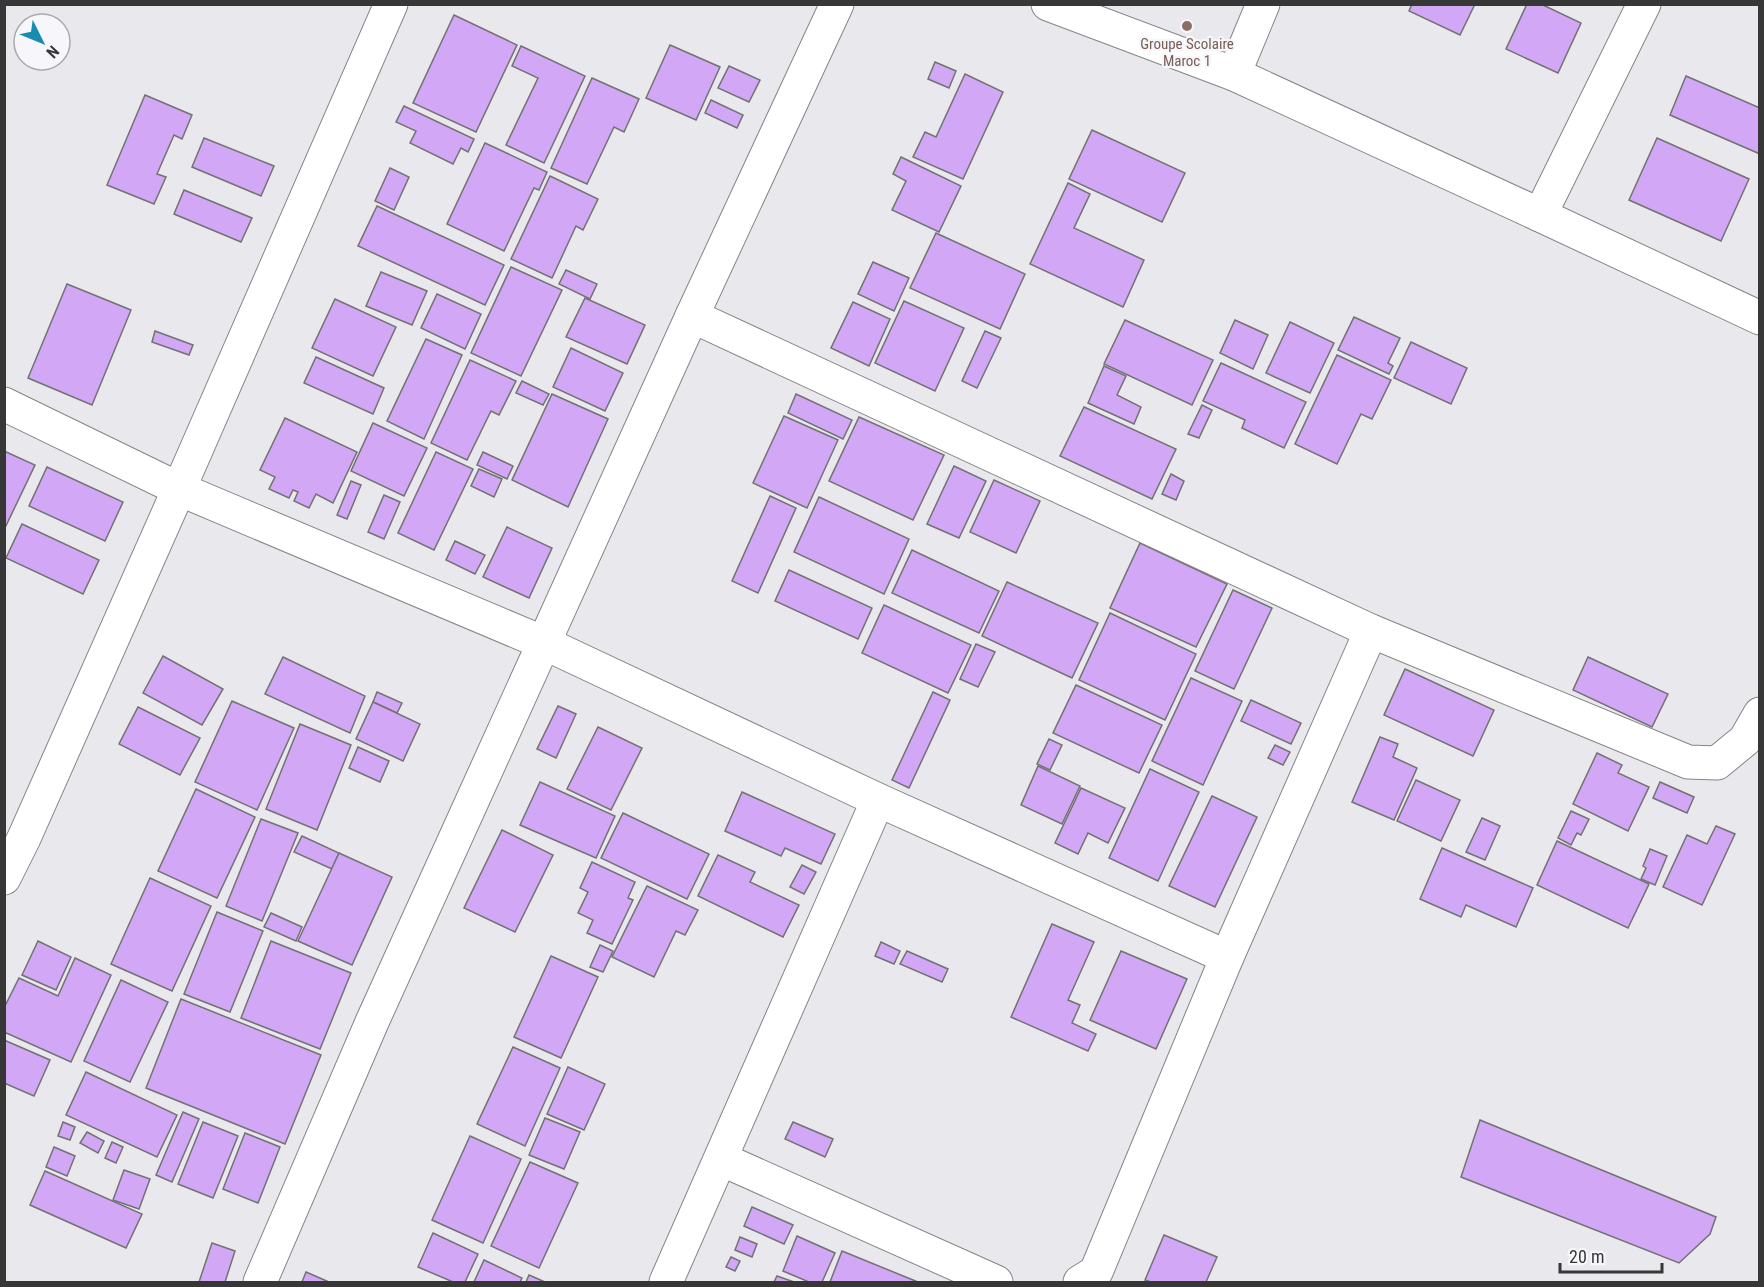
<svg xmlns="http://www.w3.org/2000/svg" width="1764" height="1287" font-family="'Roboto Condensed',sans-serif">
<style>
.building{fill:#d2a8f6;stroke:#727174;stroke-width:1.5}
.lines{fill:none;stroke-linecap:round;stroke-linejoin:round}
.minor-casing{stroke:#858588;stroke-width:35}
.minor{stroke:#fff;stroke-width:33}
.education-dot{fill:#8d6e63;stroke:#f7f6fa;stroke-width:2}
.labels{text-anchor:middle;stroke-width:4.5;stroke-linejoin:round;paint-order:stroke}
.education-label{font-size:15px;fill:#785e54;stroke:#f7f6fa}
</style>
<rect width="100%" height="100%" fill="#e9e9ed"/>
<!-- building -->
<g class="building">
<polygon points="1412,4 1475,4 1460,35 1409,11"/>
<polygon points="1527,4 1541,4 1581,23 1558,73 1506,49"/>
<polygon points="454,15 517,45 476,132 413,103"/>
<polygon points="670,45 720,67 696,120 646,98"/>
<polygon points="521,46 585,76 544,163 506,145 538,78 512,66"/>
<polygon points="935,62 956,71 949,88 928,79"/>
<polygon points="729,66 760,80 749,102 718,88"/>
<polygon points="965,74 1003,92 963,179 913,157 925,132 936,137"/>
<polygon points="1686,76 1760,108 1760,154 1670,115"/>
<polygon points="592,78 639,99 624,132 614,127 587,184 551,168"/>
<polygon points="145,95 192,115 182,139 174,135 157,174 166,177 154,204 107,185"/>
<polygon points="711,100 743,115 737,128 705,113"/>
<polygon points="404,106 474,139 468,152 461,148 453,164 410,143 416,131 396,122"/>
<polygon points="1092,130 1185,173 1162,222 1069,179"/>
<polygon points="204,138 274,166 261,196 192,167"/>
<polygon points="1657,138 1749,179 1721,241 1629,200"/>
<polygon points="485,143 547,172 539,190 534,188 504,251 447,224"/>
<polygon points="901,157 961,186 939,232 892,210 906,181 893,174"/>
<polygon points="390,168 409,177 394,210 375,201"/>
<polygon points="550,176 598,199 583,230 576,226 552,278 511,259"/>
<polygon points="1068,183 1090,194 1074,228 1144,260 1123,307 1030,264"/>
<polygon points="184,190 252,218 241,242 174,214"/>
<polygon points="377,206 504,265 485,305 358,246"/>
<polygon points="936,233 1025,274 1000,329 910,288"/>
<polygon points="873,262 909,278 894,311 858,294"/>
<polygon points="511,267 562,290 521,376 471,353"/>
<polygon points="566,270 597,284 590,299 559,284"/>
<polygon points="381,272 427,291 412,325 366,306"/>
<polygon points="67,284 131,310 92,405 28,378"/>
<polygon points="437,294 481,314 465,349 421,328"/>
<polygon points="585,298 645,325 627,364 566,337"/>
<polygon points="335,299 396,327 373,376 312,348"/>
<polygon points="904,301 964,328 935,391 875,363"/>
<polygon points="853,302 890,319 869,366 831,348"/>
<polygon points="1354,317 1400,338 1388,363 1393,366 1389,374 1338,350"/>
<polygon points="1125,320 1213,360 1192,405 1104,364"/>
<polygon points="1235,320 1268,335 1253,369 1220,353"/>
<polygon points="1290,322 1334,343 1310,393 1266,373"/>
<polygon points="155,331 193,345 189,355 152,342"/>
<polygon points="985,331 1001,338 977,388 962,381"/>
<polygon points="426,339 462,355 424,439 387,421"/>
<polygon points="1411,342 1467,368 1451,404 1394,378"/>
<polygon points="571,348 623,373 605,411 553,387"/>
<polygon points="1337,355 1391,380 1372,419 1361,414 1337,464 1295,444"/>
<polygon points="316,357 384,388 373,414 304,383"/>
<polygon points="470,360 516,381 499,415 491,411 467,460 431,443"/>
<polygon points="1221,363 1306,402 1284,448 1242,428 1245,420 1203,401"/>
<polygon points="1104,366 1126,376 1117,395 1141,407 1134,424 1088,403"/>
<polygon points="522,381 549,394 543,405 516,393"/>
<polygon points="552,394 608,419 568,507 512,480"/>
<polygon points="796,394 852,420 843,439 788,413"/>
<polygon points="1202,405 1212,410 1199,438 1188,434"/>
<polygon points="1084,407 1176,449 1152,499 1060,456"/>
<polygon points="784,416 838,440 807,508 753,483"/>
<polygon points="859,417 944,455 913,520 829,481"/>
<polygon points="285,418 357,452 333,503 316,494 309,508 294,501 298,492 293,490 289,498 269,489 275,477 260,470"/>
<polygon points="373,423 427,448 404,496 351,471"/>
<polygon points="4,451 35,465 4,530"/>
<polygon points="436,452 473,469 434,550 398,533"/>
<polygon points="483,452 513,466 507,479 477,465"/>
<polygon points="954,466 986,481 959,538 927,524"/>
<polygon points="47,467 123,502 105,541 29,506"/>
<polygon points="479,469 502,479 494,497 471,486"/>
<polygon points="1171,474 1184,481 1176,500 1162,494"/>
<polygon points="994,480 1040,501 1016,553 970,532"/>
<polygon points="351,481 361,485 347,519 337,515"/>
<polygon points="384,495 400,502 384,539 368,532"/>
<polygon points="770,496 796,508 758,593 732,581"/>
<polygon points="819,497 909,539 884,594 794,552"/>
<polygon points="22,524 99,560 83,594 6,558"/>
<polygon points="507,527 552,548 529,598 483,577"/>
<polygon points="455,541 485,555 475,574 446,560"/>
<polygon points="1140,543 1227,584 1196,647 1110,608"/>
<polygon points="912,550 999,591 979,633 892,593"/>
<polygon points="789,570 872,608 858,639 775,601"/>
<polygon points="1007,582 1098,623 1072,678 982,636"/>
<polygon points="1233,590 1272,608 1234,689 1195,671"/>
<polygon points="884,605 971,645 948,693 862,653"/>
<polygon points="1110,613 1196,654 1165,720 1079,680"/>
<polygon points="976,644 995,652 978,687 960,679"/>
<polygon points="163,656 223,689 202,725 143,693"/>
<polygon points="283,657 365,696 350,733 265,694"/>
<polygon points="1588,657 1668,694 1652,727 1573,690"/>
<polygon points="1405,669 1494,710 1473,756 1384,715"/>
<polygon points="1191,678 1242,701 1203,785 1152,761"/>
<polygon points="1076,685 1162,725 1139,773 1053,733"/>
<polygon points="377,692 402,703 397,713 373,702"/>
<polygon points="933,692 950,700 909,788 892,780"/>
<polygon points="1251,700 1301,723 1291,744 1241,721"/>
<polygon points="232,701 294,728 257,810 195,782"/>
<polygon points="373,702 420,724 403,761 356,739"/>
<polygon points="558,706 576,714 556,758 537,749"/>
<polygon points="138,707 200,738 180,775 119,744"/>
<polygon points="300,724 351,745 317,830 266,809"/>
<polygon points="598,727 642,748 611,810 567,789"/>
<polygon points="1380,737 1398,744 1393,757 1417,768 1394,820 1352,802"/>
<polygon points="1049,739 1062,745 1050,770 1037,764"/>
<polygon points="1275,745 1290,752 1283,765 1268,758"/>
<polygon points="358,747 389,761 380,782 349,768"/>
<polygon points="1597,753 1622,765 1618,773 1649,787 1628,831 1573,804"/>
<polygon points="1038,766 1080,786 1062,824 1021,805"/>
<polygon points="1150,769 1199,792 1158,881 1109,858"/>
<polygon points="1416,780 1460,800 1441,841 1397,821"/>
<polygon points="540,782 615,816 596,858 520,825"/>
<polygon points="1660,782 1694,797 1687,813 1653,798"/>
<polygon points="1081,788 1125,808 1108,843 1088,833 1078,854 1055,843"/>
<polygon points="196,789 255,817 217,898 158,871"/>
<polygon points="742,792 835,834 821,864 785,848 781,856 725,831"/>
<polygon points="1212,796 1257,817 1215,907 1169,886"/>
<polygon points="1571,811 1589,819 1581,835 1577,833 1571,845 1558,838"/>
<polygon points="623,813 709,854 687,899 601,858"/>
<polygon points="1482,818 1500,826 1485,860 1466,852"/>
<polygon points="261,819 298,833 262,921 226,906"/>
<polygon points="1716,826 1735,834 1702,905 1663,887 1687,835 1707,844"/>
<polygon points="502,830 553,855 515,932 464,908"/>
<polygon points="302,836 339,853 332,869 294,852"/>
<polygon points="1557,841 1649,884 1628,928 1537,885"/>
<polygon points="1442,848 1533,888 1516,927 1466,905 1461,917 1420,899"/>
<polygon points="1650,849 1667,856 1655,885 1641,879 1646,868 1643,866"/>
<polygon points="339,853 392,877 352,965 298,941"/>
<polygon points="718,855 755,872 750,882 799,905 783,937 698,896"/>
<polygon points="592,862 635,882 628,898 633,900 612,944 587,933 593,920 578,913 588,892 580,888"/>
<polygon points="802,865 816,872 804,894 790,887"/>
<polygon points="150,878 211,906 172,991 111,964"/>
<polygon points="647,886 698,910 685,935 676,931 654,977 612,957"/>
<polygon points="217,912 263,931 230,1012 184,994"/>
<polygon points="271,913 302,927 296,941 264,927"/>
<polygon points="1052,924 1094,942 1068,1000 1080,1005 1072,1023 1096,1034 1088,1051 1011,1017"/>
<polygon points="38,941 71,957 56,990 22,975"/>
<polygon points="271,941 351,973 320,1049 241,1018"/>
<polygon points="881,942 900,951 894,964 875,956"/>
<polygon points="600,945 613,951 603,972 590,967"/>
<polygon points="907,951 948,969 942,982 900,964"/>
<polygon points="1121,951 1187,979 1156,1049 1090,1020"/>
<polygon points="551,956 598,977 561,1058 514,1037"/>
<polygon points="75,958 111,975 71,1062 4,1032 4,1008 19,978 58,996"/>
<polygon points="121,980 168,1002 130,1082 84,1061"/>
<polygon points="181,999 321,1055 285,1144 146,1088"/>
<polygon points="4,1040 50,1060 34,1096 4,1083"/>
<polygon points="513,1047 560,1068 525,1146 477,1124"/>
<polygon points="568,1067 605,1084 584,1130 547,1114"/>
<polygon points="86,1072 177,1115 157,1157 66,1115"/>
<polygon points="183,1112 199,1119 172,1182 156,1175"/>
<polygon points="545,1118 580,1132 564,1169 529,1155"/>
<polygon points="1480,1120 1716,1217 1710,1234 1679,1263 1461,1177"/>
<polygon points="63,1122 75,1127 70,1140 58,1136"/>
<polygon points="203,1122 238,1136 213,1198 178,1184"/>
<polygon points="793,1122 833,1139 825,1157 785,1139"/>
<polygon points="87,1132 104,1141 98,1153 80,1143"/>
<polygon points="245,1133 280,1147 258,1203 223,1189"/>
<polygon points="470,1136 521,1159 483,1243 432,1220"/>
<polygon points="112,1142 123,1147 116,1163 105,1158"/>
<polygon points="54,1147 75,1156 67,1176 46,1167"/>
<polygon points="530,1162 578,1183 539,1268 491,1246"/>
<polygon points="124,1170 150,1179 139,1209 113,1200"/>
<polygon points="45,1171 142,1214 126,1248 30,1205"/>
<polygon points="752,1207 793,1225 784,1244 744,1226"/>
<polygon points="433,1233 478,1254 465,1282 453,1282 418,1267"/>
<polygon points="1164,1235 1217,1257 1206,1282 1151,1282 1145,1280"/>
<polygon points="797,1236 835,1253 822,1282 809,1282 783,1271"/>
<polygon points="740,1237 757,1244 752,1257 735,1250"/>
<polygon points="212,1243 235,1251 225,1282 199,1282"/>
<polygon points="842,1251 918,1282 830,1282"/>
<polygon points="731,1257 740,1261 735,1271 726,1267"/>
<polygon points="484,1260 522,1278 520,1282 474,1282"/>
<polygon points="306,1272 329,1282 302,1282"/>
<polygon points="529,1275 545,1282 526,1282"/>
<polygon points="777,1276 794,1282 774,1282"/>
</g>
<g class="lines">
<!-- minor casing -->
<g class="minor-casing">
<g id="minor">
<polyline points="1048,4 1234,74 1540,215 1760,318"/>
<polyline points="1234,74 1263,4"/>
<polyline points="1540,215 1644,4"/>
<polyline points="692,316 1371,631 1688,762 1717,763 1745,740 1760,714"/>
<polyline points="4,404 179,489 544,643 878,800 1227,957"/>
<polyline points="4,878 24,838 179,489 391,4"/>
<polyline points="721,1159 996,1282"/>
<polyline points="260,1282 372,1022 692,316 837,4"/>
<polyline points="666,1282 878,800"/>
<polyline points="1080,1282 1096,1272 1227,957 1371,631"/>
</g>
</g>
<!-- minor -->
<use href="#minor" class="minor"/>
</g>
<!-- markers -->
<circle class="education-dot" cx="1187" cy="26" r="6"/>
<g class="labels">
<!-- education labels -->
<g class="education-label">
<text x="1187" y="49">Groupe Scolaire<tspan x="1187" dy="17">Maroc 1</tspan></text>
</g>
</g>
<!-- border -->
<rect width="1764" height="1287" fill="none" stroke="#373738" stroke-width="12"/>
<!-- north arrow -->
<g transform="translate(42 42) rotate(133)"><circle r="28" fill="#f7f6fa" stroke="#aaaaac" stroke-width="1.5"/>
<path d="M0-4.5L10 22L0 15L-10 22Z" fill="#1b8cb1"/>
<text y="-9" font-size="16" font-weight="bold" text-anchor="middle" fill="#373738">N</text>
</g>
<!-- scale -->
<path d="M1560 1263v9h102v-9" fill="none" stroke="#373738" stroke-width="3"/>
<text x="1569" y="1263" font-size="18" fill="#373738" stroke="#f7f6fa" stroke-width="4.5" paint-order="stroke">20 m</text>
</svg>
